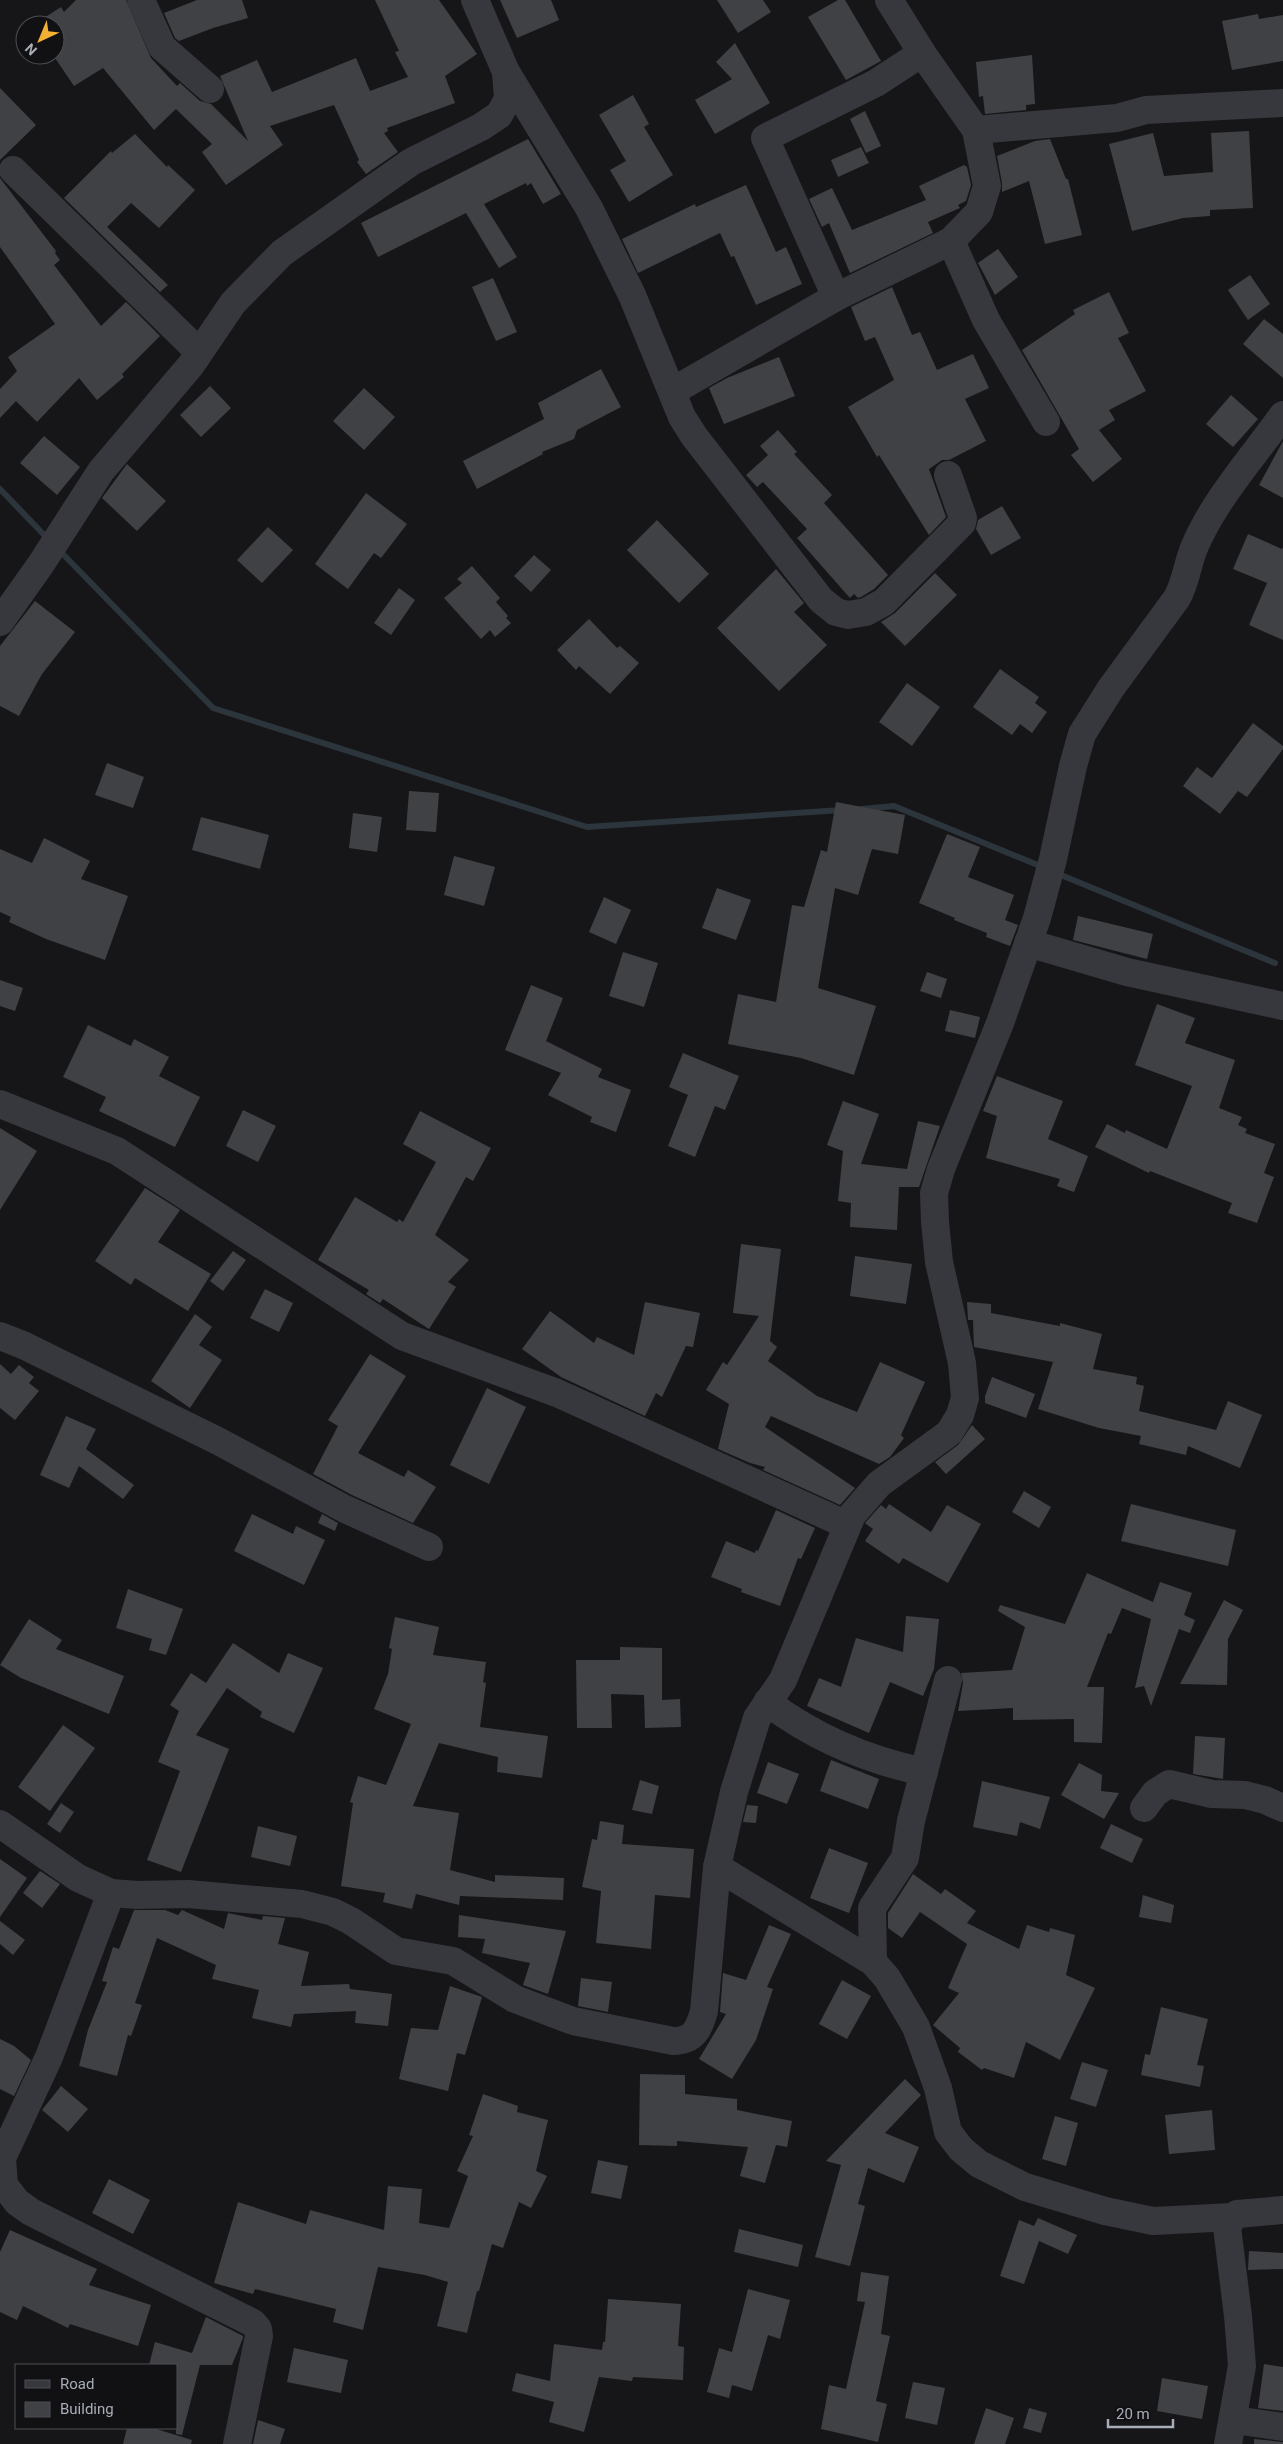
<svg xmlns="http://www.w3.org/2000/svg" width="1283" height="2444" font-family="Roboto,sans-serif">
<style>
.lines{fill:none;stroke-linecap:round;stroke-linejoin:round}
.stream{stroke:#2c353c;stroke-width:6}
.building{fill:#404145}
.minor{stroke:#37383d;stroke-width:28}
</style>
<rect width="100%" height="100%" fill="#161618"/>
<g class="lines">
<!-- stream -->
<g class="stream">
<polyline points="0,489 49,540"/>
<polyline points="58,549 213,708 587,827 842,810"/>
<polyline points="862,809 894,806 1045,868"/>
<polyline points="1056,873 1275,963"/>
</g>
</g>
<!-- building -->
<g class="building">
<polygon points="76,0 126,0 151,58 177,86 180,83 200,101 211,104 248,141 220,76 257,60 272,92 356,58 370,91 408,77 395,52 399,51 375,0 439,0 477,54 445,76 455,103 387,128 388,131 384,133 398,152 366,174 357,162 359,160 334,105 270,126 283,145 226,185 202,152 212,144 176,109 154,130 103,68 74,86 53,55 55,25 33,25 61,7 64,12"/>
<polygon points="197,0 242,0 248,18 213,28 179,41 175,38 164,13"/>
<polygon points="500,0 551,0 559,20 517,38"/>
<polygon points="717,0 763,0 771,12 738,33"/>
<polygon points="838,0 845,0 881,61 846,80 808,17"/>
<polygon points="1258,14 1259,19 1283,15 1283,61 1232,70 1222,21"/>
<polygon points="735,43 770,103 715,134 695,100 732,79 716,62"/>
<polygon points="1032,55 1035,104 1026,105 1026,110 985,114 983,96 979,97 976,62"/>
<polygon points="0,88 36,125 0,160"/>
<polygon points="633,95 649,124 644,127 673,175 629,202 610,170 626,161 599,115"/>
<polygon points="865,111 881,146 866,153 850,119"/>
<polygon points="1249,131 1253,208 1210,210 1210,216 1183,218 1132,231 1109,144 1153,133 1164,176 1213,172 1211,133"/>
<polygon points="135,134 167,167 168,165 195,190 159,228 131,203 107,227 168,285 160,292 64,198 111,151 112,153"/>
<polygon points="528,139 561,194 543,204 531,183 527,186 526,183 484,204 517,257 499,268 466,213 378,257 361,223"/>
<polygon points="1050,139 1066,179 1068,179 1082,235 1045,244 1029,181 1002,192 1002,183 997,156 1035,141"/>
<polygon points="861,147 869,163 838,177 831,160"/>
<polygon points="964,165 967,167 971,185 966,201 958,205 960,208 928,222 933,233 850,273 829,223 822,227 809,199 832,188 852,230 926,200 919,186"/>
<polygon points="0,178 56,251 55,253 60,260 54,265 101,326 126,302 160,336 122,374 124,377 97,400 79,378 37,422 16,401 0,418 0,389 17,371 8,357 55,324 0,247"/>
<polygon points="746,185 776,252 786,247 802,284 756,305 734,256 731,257 720,233 638,273 622,239 695,204 696,207"/>
<polygon points="998,249 1018,277 995,295 978,263"/>
<polygon points="1250,275 1270,304 1248,320 1228,290"/>
<polygon points="493,278 517,332 496,341 472,287"/>
<polygon points="892,287 912,335 920,332 937,370 973,354 989,388 965,399 986,441 949,460 942,460 929,469 946,517 929,535 879,455 877,457 848,407 894,380 875,337 865,341 851,307"/>
<polygon points="1109,292 1129,333 1118,338 1146,391 1109,410 1115,420 1099,430 1122,459 1093,482 1071,455 1079,449 1022,350 1075,314 1073,310"/>
<polygon points="1264,319 1283,334 1283,378 1243,344"/>
<polygon points="779,357 795,396 724,424 709,388 727,378"/>
<polygon points="601,369 621,407 577,430 574,439 542,452 543,454 477,489 463,461 544,419 538,403"/>
<polygon points="210,386 231,408 201,437 180,415"/>
<polygon points="364,388 395,417 364,450 333,421"/>
<polygon points="1231,395 1258,419 1233,447 1206,424"/>
<polygon points="778,430 797,452 794,454 832,495 824,503 888,575 874,589 861,597 858,598 854,594 850,598 797,538 807,529 763,482 757,487 746,475 768,455 760,446"/>
<polygon points="44,436 80,467 57,495 20,463"/>
<polygon points="1283,441 1283,498 1259,485"/>
<polygon points="127,464 166,501 137,531 102,498"/>
<polygon points="366,493 407,524 381,558 374,553 348,589 315,564"/>
<polygon points="1002,506 1021,538 991,555 976,529 978,520"/>
<polygon points="657,520 709,574 679,603 627,550"/>
<polygon points="268,527 293,550 262,583 237,560"/>
<polygon points="1248,534 1282,549 1283,547 1283,640 1249,625 1267,583 1233,569"/>
<polygon points="534,555 551,570 531,592 514,576"/>
<polygon points="472,566 500,598 496,602 508,616 506,618 511,623 495,637 490,630 481,639 444,598 462,583 457,579"/>
<polygon points="776,569 804,603 794,612 827,645 779,691 717,628"/>
<polygon points="935,573 957,595 905,646 881,622 895,613"/>
<polygon points="399,588 415,600 391,635 374,623"/>
<polygon points="35,601 75,632 42,674 19,716 0,706 0,646"/>
<polygon points="589,619 617,648 620,646 639,663 610,694 579,666 576,670 557,650"/>
<polygon points="1000,669 1039,697 1035,703 1047,712 1032,733 1020,724 1012,735 973,707"/>
<polygon points="907,683 940,707 912,746 879,722"/>
<polygon points="1253,723 1283,746 1283,749 1247,797 1238,791 1220,814 1183,786 1197,767 1212,778"/>
<polygon points="107,763 144,777 133,808 95,795"/>
<polygon points="409,791 439,793 436,832 406,830"/>
<polygon points="836,802 905,815 898,854 872,849 858,895 835,888 818,988 876,1006 854,1075 801,1058 728,1044 738,994 776,1002 792,905 804,907 821,850 827,852"/>
<polygon points="353,813 382,817 377,852 349,848"/>
<polygon points="201,817 269,835 260,869 192,850"/>
<polygon points="947,834 980,847 968,877 1014,895 1005,920 1018,925 1010,946 986,937 987,933 954,920 955,918 919,903"/>
<polygon points="44,838 90,861 81,879 128,896 105,960 46,939 9,922 11,917 0,912 0,849 32,863"/>
<polygon points="454,856 495,867 484,906 444,895"/>
<polygon points="717,888 751,900 736,940 702,928"/>
<polygon points="604,897 631,910 616,944 589,932"/>
<polygon points="1078,916 1153,934 1147,959 1073,940"/>
<polygon points="623,952 658,963 644,1007 609,996"/>
<polygon points="927,972 947,979 941,998 920,991"/>
<polygon points="0,980 23,988 15,1011 0,1006"/>
<polygon points="531,985 563,998 546,1041 602,1069 598,1077 631,1090 616,1132 590,1122 592,1117 548,1095 561,1073 505,1050"/>
<polygon points="1157,1004 1195,1018 1185,1043 1235,1060 1219,1108 1242,1117 1238,1125 1247,1129 1245,1133 1275,1144 1264,1173 1274,1177 1257,1223 1228,1213 1232,1203 1150,1171 1149,1173 1095,1147 1107,1124 1125,1133 1126,1130 1167,1149 1192,1086 1135,1065"/>
<polygon points="950,1010 980,1017 975,1038 945,1031"/>
<polygon points="88,1025 131,1046 134,1039 169,1057 159,1076 200,1097 175,1147 99,1111 106,1097 63,1077"/>
<polygon points="683,1053 739,1076 725,1110 715,1106 695,1157 668,1146 688,1095 669,1087"/>
<polygon points="997,1076 1063,1101 1048,1139 1088,1156 1074,1192 1057,1186 1060,1179 986,1158 997,1116 983,1111"/>
<polygon points="843,1101 879,1114 861,1164 907,1169 918,1121 940,1126 919,1187 899,1187 897,1230 850,1227 851,1203 838,1201 843,1151 827,1145"/>
<polygon points="243,1110 276,1126 258,1162 226,1146"/>
<polygon points="420,1111 491,1148 473,1181 466,1177 435,1235 469,1260 448,1282 456,1287 429,1329 383,1299 380,1303 366,1294 369,1290 318,1260 355,1197 397,1222 399,1219 403,1222 436,1162 403,1144"/>
<polygon points="0,1128 37,1151 0,1210"/>
<polygon points="145,1188 180,1210 158,1242 211,1274 188,1311 135,1278 131,1285 95,1261"/>
<polygon points="741,1244 781,1249 770,1341 777,1347 768,1361 817,1396 857,1412 880,1362 925,1382 901,1435 904,1438 890,1457 879,1464 771,1416 765,1427 855,1488 840,1505 763,1470 765,1467 750,1463 718,1449 729,1404 706,1390 723,1362 727,1365 759,1316 733,1313"/>
<polygon points="233,1251 246,1260 223,1291 210,1281"/>
<polygon points="855,1256 912,1264 906,1304 850,1296"/>
<polygon points="265,1289 293,1303 279,1332 250,1318"/>
<polygon points="645,1302 700,1313 693,1347 686,1346 662,1397 656,1393 645,1416 561,1377 522,1349 550,1311 594,1343 597,1337 634,1355"/>
<polygon points="967,1302 991,1304 991,1313 1060,1326 1060,1323 1102,1334 1093,1369 1137,1377 1136,1384 1144,1386 1139,1411 1216,1430 1228,1401 1262,1415 1240,1468 1188,1446 1186,1455 1139,1444 1141,1436 1099,1428 1038,1409 1053,1362 974,1347 973,1320 968,1320"/>
<polygon points="195,1314 212,1327 199,1345 222,1360 190,1408 151,1381"/>
<polygon points="370,1354 406,1376 358,1453 404,1477 408,1470 436,1487 413,1523 352,1495 313,1474 338,1426 328,1420"/>
<polygon points="0,1364 11,1374 19,1365 34,1377 29,1383 39,1391 15,1420 0,1408"/>
<polygon points="992,1377 1035,1394 1026,1418 985,1403 985,1396"/>
<polygon points="487,1388 526,1407 489,1484 450,1465"/>
<polygon points="66,1416 96,1429 86,1449 134,1485 123,1499 79,1466 69,1488 40,1475"/>
<polygon points="972,1425 985,1439 946,1474 935,1462 958,1445"/>
<polygon points="1024,1491 1051,1507 1039,1528 1012,1512"/>
<polygon points="889,1504 931,1532 947,1505 981,1524 948,1583 903,1558 899,1564 865,1541 873,1529 865,1523 881,1505 886,1509"/>
<polygon points="1131,1504 1236,1530 1228,1566 1121,1541"/>
<polygon points="776,1510 815,1528 801,1559 798,1558 780,1606 741,1592 742,1589 711,1577 726,1541 755,1553 756,1550 758,1551"/>
<polygon points="252,1514 293,1534 296,1526 325,1540 304,1585 234,1551"/>
<polygon points="322,1514 338,1523 335,1531 318,1523"/>
<polygon points="1087,1573 1153,1602 1160,1582 1192,1593 1184,1615 1195,1620 1190,1633 1179,1629 1151,1706 1144,1686 1135,1688 1151,1619 1122,1608 1111,1634 1108,1633 1087,1687 1104,1687 1102,1743 1074,1742 1074,1719 1013,1720 1013,1708 958,1711 963,1683 961,1673 1012,1670 1025,1627 998,1611 1000,1605 1065,1624"/>
<polygon points="128,1589 183,1609 166,1655 149,1650 152,1639 116,1628"/>
<polygon points="1224,1600 1243,1610 1228,1639 1227,1685 1180,1684"/>
<polygon points="906,1616 939,1619 934,1669 923,1696 890,1682 869,1733 807,1706 819,1678 841,1687 856,1638 903,1652"/>
<polygon points="395,1617 439,1627 433,1655 486,1662 483,1682 486,1683 480,1727 548,1736 542,1778 497,1772 498,1757 439,1743 413,1806 459,1813 450,1870 495,1882 495,1875 564,1878 563,1900 460,1896 459,1905 416,1894 412,1909 383,1902 385,1893 341,1886 353,1803 350,1802 358,1776 386,1785 411,1724 374,1709 388,1674 392,1649 389,1648"/>
<polygon points="29,1619 62,1640 56,1649 124,1676 109,1714 21,1678 0,1665"/>
<polygon points="233,1643 279,1673 288,1653 323,1668 294,1733 260,1717 262,1712 227,1688 196,1735 229,1749 181,1872 147,1860 180,1771 158,1762 179,1711 170,1705 191,1673 206,1683"/>
<polygon points="620,1647 662,1648 662,1700 680,1699 681,1727 645,1728 644,1695 611,1694 612,1728 577,1728 576,1660 620,1660"/>
<polygon points="63,1725 95,1748 50,1811 18,1787"/>
<polygon points="1195,1736 1225,1738 1223,1779 1193,1774"/>
<polygon points="831,1760 879,1779 868,1809 820,1791"/>
<polygon points="768,1762 799,1774 787,1804 757,1793"/>
<polygon points="1079,1763 1102,1775 1101,1791 1119,1793 1104,1819 1061,1795"/>
<polygon points="640,1780 659,1786 652,1814 632,1810"/>
<polygon points="982,1781 1050,1797 1040,1829 1020,1822 1017,1836 973,1827"/>
<polygon points="61,1803 74,1812 60,1833 47,1824"/>
<polygon points="747,1805 758,1806 756,1823 743,1822"/>
<polygon points="600,1821 624,1825 622,1844 694,1849 690,1898 655,1895 651,1949 596,1943 601,1891 582,1887 592,1839 597,1840"/>
<polygon points="1111,1824 1143,1839 1132,1863 1100,1848"/>
<polygon points="258,1826 297,1836 290,1866 251,1857"/>
<polygon points="829,1848 868,1863 849,1913 810,1898"/>
<polygon points="0,1859 27,1878 0,1917"/>
<polygon points="40,1871 60,1884 42,1908 23,1893"/>
<polygon points="913,1874 941,1894 945,1889 976,1911 967,1923 1019,1949 1027,1925 1049,1932 1050,1928 1075,1935 1066,1975 1095,1988 1060,2060 1026,2042 1014,2078 984,2068 982,2070 958,2052 960,2048 933,2025 959,1993 948,1988 967,1944 920,1912 902,1938 888,1928 888,1913"/>
<polygon points="1143,1895 1174,1905 1171,1923 1139,1917"/>
<polygon points="134,1910 165,1910 178,1915 182,1910 224,1929 228,1913 262,1920 263,1916 285,1918 278,1944 309,1952 301,1986 349,1984 350,1989 392,1994 388,2026 355,2023 356,2011 294,2014 291,2027 252,2018 259,1990 212,1979 216,1965 157,1938 135,2003 142,2005 131,2036 128,2035 117,2076 79,2066 88,2030 107,1982 102,1981 113,1947 119,1949"/>
<polygon points="459,1915 566,1931 548,1994 523,1985 530,1963 482,1953 485,1939 458,1937"/>
<polygon points="0,1921 25,1940 13,1955 0,1944"/>
<polygon points="769,1925 791,1934 767,1987 773,1989 756,2040 732,2079 699,2059 726,2014 720,2012 723,1973 746,1980"/>
<polygon points="581,1978 612,1982 608,2012 578,2006"/>
<polygon points="842,1980 871,1996 847,2039 819,2024"/>
<polygon points="450,1986 482,1997 465,2055 457,2053 448,2091 399,2079 411,2028 438,2030"/>
<polygon points="1161,2007 1208,2019 1197,2065 1204,2066 1200,2087 1141,2075 1145,2054 1150,2055"/>
<polygon points="0,2039 14,2046 31,2060 14,2096 0,2089"/>
<polygon points="1082,2062 1108,2070 1096,2107 1070,2099"/>
<polygon points="640,2074 685,2075 685,2094 737,2099 737,2110 792,2121 787,2147 776,2145 765,2183 740,2176 748,2147 677,2141 677,2146 639,2145"/>
<polygon points="905,2079 921,2095 885,2133 919,2147 904,2183 868,2168 858,2204 865,2206 850,2266 815,2257 841,2165 826,2161"/>
<polygon points="61,2086 88,2109 68,2132 42,2110"/>
<polygon points="483,2094 518,2106 517,2112 548,2120 536,2171 547,2176 531,2208 519,2202 503,2248 492,2244 479,2291 477,2291 467,2333 437,2326 448,2282 425,2275 378,2267 363,2330 333,2322 336,2309 255,2289 253,2294 214,2283 238,2202 306,2224 310,2210 384,2230 388,2186 422,2189 419,2223 449,2228 468,2176 457,2171 473,2136 469,2135"/>
<polygon points="1212,2110 1215,2150 1169,2154 1165,2115"/>
<polygon points="1055,2116 1078,2123 1066,2166 1042,2159"/>
<polygon points="598,2160 628,2166 621,2199 591,2193"/>
<polygon points="109,2179 150,2200 133,2234 92,2213"/>
<polygon points="1038,2218 1077,2235 1068,2254 1039,2241 1024,2284 1000,2276 1019,2220 1034,2226"/>
<polygon points="739,2229 803,2245 798,2267 734,2252"/>
<polygon points="10,2230 97,2269 89,2285 151,2305 138,2346 70,2324 68,2328 23,2306 17,2320 0,2312 0,2252"/>
<polygon points="1249,2251 1283,2253 1283,2269 1248,2270"/>
<polygon points="861,2272 889,2276 881,2334 890,2336 876,2401 887,2404 878,2442 821,2429 829,2385 846,2389 865,2302 857,2301"/>
<polygon points="748,2289 790,2300 780,2339 768,2335 752,2391 732,2385 729,2398 707,2392 719,2348 732,2352"/>
<polygon points="608,2299 681,2304 678,2346 684,2347 683,2380 633,2377 632,2381 599,2377 584,2432 549,2422 554,2402 512,2391 516,2373 550,2381 554,2344 602,2350 603,2342 605,2342"/>
<polygon points="206,2317 243,2336 243,2338 232,2365 200,2365 182,2435 176,2434 176,2365 149,2365 155,2342 192,2353"/>
<polygon points="294,2348 348,2360 341,2393 287,2382"/>
<polygon points="1264,2364 1283,2367 1283,2411 1258,2408"/>
<polygon points="1162,2378 1208,2386 1202,2419 1157,2411"/>
<polygon points="913,2382 945,2388 937,2425 905,2418"/>
<polygon points="986,2408 1014,2418 1005,2444 974,2444"/>
<polygon points="1029,2408 1047,2413 1041,2433 1023,2428"/>
<polygon points="258,2420 285,2429 280,2444 253,2444"/>
<polygon points="127,2428 153,2428 192,2440 191,2444 123,2444"/>
<polygon points="1254,2439 1283,2442 1283,2444 1254,2444"/>
</g>
<g class="lines">
<!-- minor -->
<g class="minor">
<polyline points="141,0 162,47 210,89"/>
<polyline points="506,72 589,208 632,295 682,417 694,436 821,600 836,612 848,615 866,612 884,602 962,523 963,518 948,475"/>
<polyline points="976,130 1117,118 1146,110 1283,103"/>
<polyline points="13,170 199,352"/>
<polyline points="951,241 986,320 1046,422"/>
<polyline points="836,297 765,138 876,83 922,53"/>
<polyline points="673,391 836,297 951,241 979,212 987,186 976,130 922,53 889,0"/>
<polyline points="0,622 41,564 101,471 191,365 233,303 282,253 411,162 481,127 499,115 508,99 506,72 475,0"/>
<polyline points="1028,943 1127,972 1283,1006"/>
<polyline points="0,1104 117,1151 402,1336 557,1393 847,1525"/>
<polyline points="0,1336 23,1345 216,1440 345,1509 429,1547"/>
<path d="M767 1702C813 1737 867 1760 924 1772"/>
<polyline points="1144,1808 1155,1793 1169,1784 1212,1794 1245,1795 1265,1800 1283,1808"/>
<path d="M0 1824 78 1878 111 1893 137 1895 188 1894 302 1904 333 1912 351 1921 396 1951 453 1961 515 1999 573 2021 673 2041C694 2041 699 2029 704 2011L717 1867 734 1792 757 1718 783 1680 852 1515 879 1484 949 1433 960 1415 965 1398 962 1363 939 1262 935 1222 934 1193 941 1169 1000 1023 1037 918 1053 859 1073 766 1082 734 1111 688 1177 598C1186 582 1187 565 1194 548 1214 500 1253 457 1283 415"/>
<polyline points="717,1867 850,1948 873,1962 887,1978 916,2027 938,2088 948,2132 961,2149 979,2164 1025,2187 1105,2211 1153,2221 1233,2217 1237,2214 1283,2210"/>
<polyline points="111,1893 49,2057 2,2158 4,2185 17,2202 31,2212 253,2323 258,2329 259,2336 237,2444"/>
<polyline points="873,1962 872,1908 905,1858 911,1821 948,1680"/>
<polyline points="1234,2420 1283,2427"/>
<polyline points="1228,2444 1242,2366 1238,2316 1227,2227 1233,2217"/>
</g>
</g>
<!-- legend -->
<rect x="15" y="2364" width="162" height="65" fill="#111113" stroke="#4d4f55"/>
<rect x="25" y="2380" width="25" height="8" fill="#37383d" stroke="#4d4f55"/>
<text x="60" y="2389" font-size="15" fill="#a8adb8">Road</text>
<rect x="25" y="2402" width="25" height="15" fill="#404145" stroke="#4d4f55"/>
<text x="60" y="2414" font-size="15" fill="#a8adb8">Building</text>
<!-- north arrow -->
<g transform="translate(40 40) rotate(224)"><circle r="24" fill="#111113" stroke="#4d4f55"/>
<path d="M0-4L9 19L0 12L-9 19Z" fill="#f2b134"/>
<text y="-8" font-size="14" font-weight="bold" text-anchor="middle" fill="#a8adb8">N</text>
</g>
<!-- scale -->
<path d="M1108 2419v8h65v-8" fill="none" stroke="#a8adb8" stroke-width="2.5"/>
<text x="1116" y="2419" font-size="15" fill="#a8adb8" stroke="#111113" stroke-width="4" paint-order="stroke">20 m</text>
</svg>
